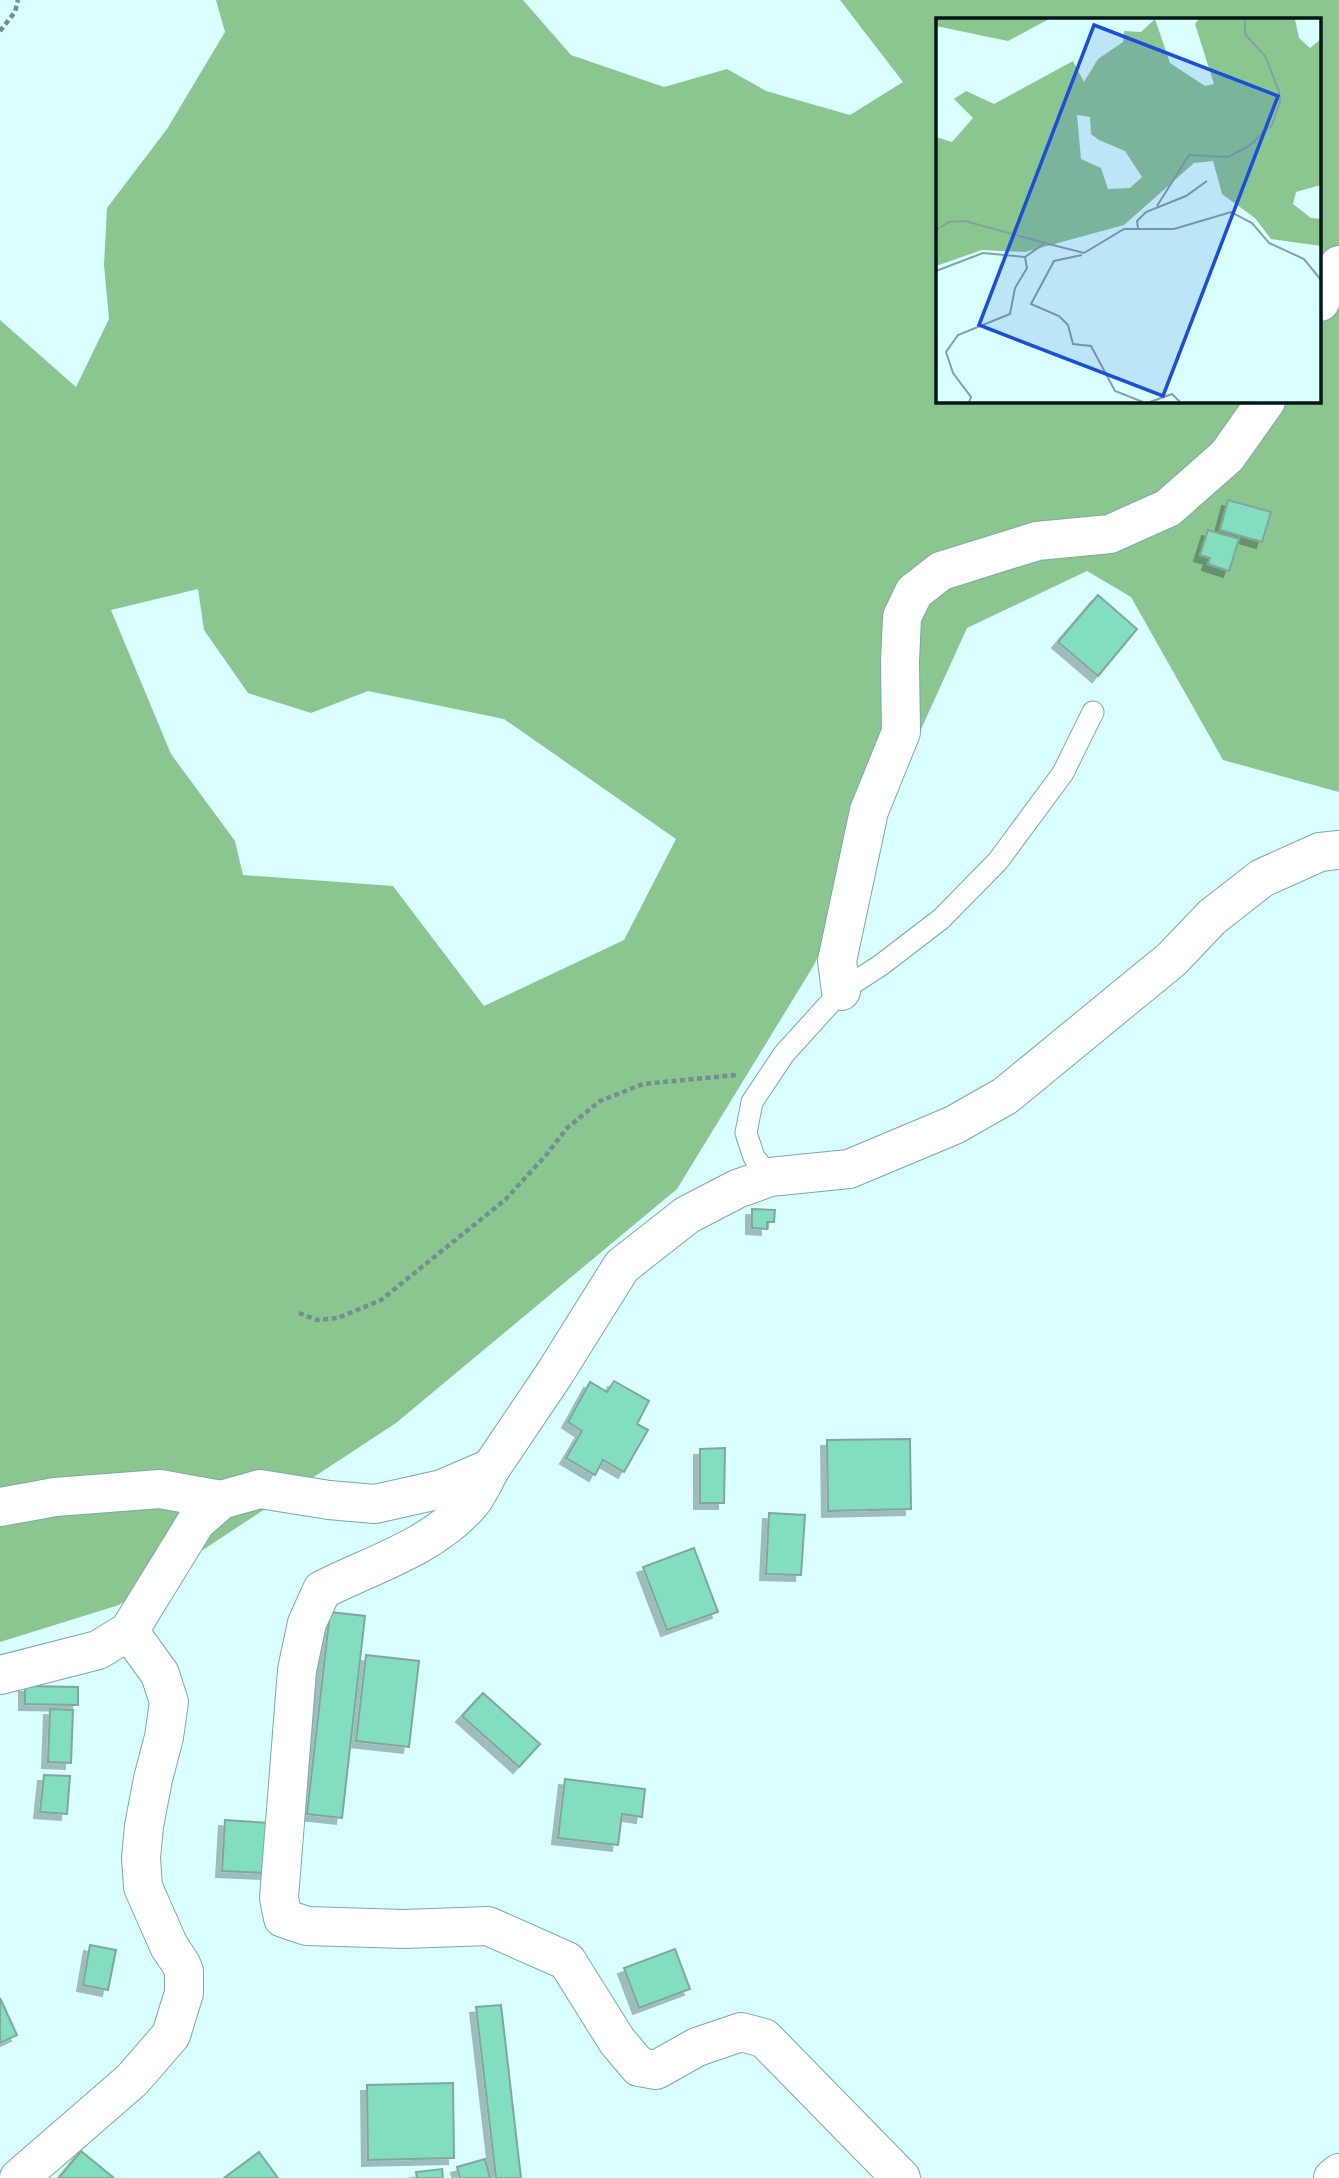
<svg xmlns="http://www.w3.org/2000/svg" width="1339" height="2178" font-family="Inter,sans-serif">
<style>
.forest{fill:#8bc691;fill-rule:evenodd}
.building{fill:#83ddc0;stroke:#80a89a;stroke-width:2;filter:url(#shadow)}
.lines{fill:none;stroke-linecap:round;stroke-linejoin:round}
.lane-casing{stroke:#7ca9a8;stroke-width:23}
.street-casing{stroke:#7ca9a8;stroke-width:40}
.path{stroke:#738f8e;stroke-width:4.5;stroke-dasharray:5 3.5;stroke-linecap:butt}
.lane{stroke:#fff;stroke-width:21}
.street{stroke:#fff;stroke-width:38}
.inset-road{fill:none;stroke:#84a2a1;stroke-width:2}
.view{fill:#1d4ed8;fill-opacity:0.15;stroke:#1d4ed8;stroke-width:3.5}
.inset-edge{fill:none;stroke:#051616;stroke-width:3.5}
</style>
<defs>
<filter id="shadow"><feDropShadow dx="-6" dy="6" stdDeviation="0" flood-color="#0004"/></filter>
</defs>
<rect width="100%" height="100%" fill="#d9fffe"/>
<!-- forest -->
<path class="forest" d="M216 0H523L571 55 664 87 727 69 766 91 850 115 903 82 840 0H1339V792L1223 760 1131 597 1087 571 967 628 814 965 677 1189 396 1423 119 1605 0 1642V320L76 387 109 319 104 265 107 208 167 129 225 32ZM938 19H1320V401H938ZM198 589 204 630 248 693 311 713 368 691 504 719 676 839 624 940 484 1006 393 886 243 875 235 841 171 754 111 610Z"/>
<!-- building -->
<g class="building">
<polygon points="1228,500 1271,512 1262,542 1220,530"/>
<polygon points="1208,530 1239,539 1229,571 1208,564 1210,558 1200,555"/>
<polygon points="1098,595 1137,629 1098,676 1058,642"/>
<polygon points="752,1209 775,1210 774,1222 767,1222 767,1229 752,1228"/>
<polygon points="614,1381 649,1401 637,1424 648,1430 624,1472 603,1460 595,1475 566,1458 582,1431 568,1422 590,1382 607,1392"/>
<polygon points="910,1439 911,1509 828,1511 827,1440"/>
<polygon points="725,1448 724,1503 700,1503 700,1449"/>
<polygon points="769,1513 805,1515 801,1575 766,1574"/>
<polygon points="694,1548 718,1612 667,1630 643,1567"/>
<polygon points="330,1612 365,1616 342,1818 307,1814"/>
<polygon points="366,1655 419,1661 409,1747 356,1741"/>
<polygon points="25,1686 78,1687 78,1705 25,1704"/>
<polygon points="483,1693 540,1744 519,1767 462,1716"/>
<polygon points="50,1709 73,1710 71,1763 48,1762"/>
<polygon points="44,1775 70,1776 67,1814 40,1812"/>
<polygon points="565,1779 645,1789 642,1817 622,1814 618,1845 558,1838"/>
<polygon points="225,1820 269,1823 266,1873 222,1871"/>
<polygon points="90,1945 116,1950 108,1990 83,1985"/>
<polygon points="675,1949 690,1989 639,2008 624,1968"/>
<polygon points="0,1998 17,2035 0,2043"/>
<polygon points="501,2005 521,2178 496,2178 476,2007"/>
<polygon points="453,2083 454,2158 368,2160 367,2085"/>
<polygon points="81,2151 114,2178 59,2178"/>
<polygon points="259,2152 278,2178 224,2178"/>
<polygon points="485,2159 490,2178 460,2178 457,2167"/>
<polygon points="442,2169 443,2178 417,2178 416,2172"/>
</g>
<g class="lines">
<!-- lane casing -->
<g class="lane-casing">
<polyline id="lane" points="770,1177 754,1157 746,1133 752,1102 784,1054 841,991 881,965 941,919 998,861 1063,773 1093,712"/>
</g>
<!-- street casing -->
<g class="street-casing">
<g id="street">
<polyline points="1320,302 1339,265"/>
<polyline points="841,991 837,961 869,811 901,732 900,662 902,617 914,592 941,571 1037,541 1110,534 1168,508 1227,456 1266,401"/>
<path d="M491 1468C484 1480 478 1496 468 1506 430 1548 371 1565 322 1590L307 1623 297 1670 279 1898 283 1918 307 1926 404 1929 488 1926 567 1961 617 2041 639 2067 656 2070 697 2047 741 2032 764 2038 901 2178"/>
<polyline points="0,1507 55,1497 160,1489 221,1500"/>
<polyline points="0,1675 98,1650 129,1631 196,1522 221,1500 260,1489 329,1500 375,1504 442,1489 491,1468 555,1373 622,1266 687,1215 737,1189 770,1177 849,1169 954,1125 1005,1096 1172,959 1212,917 1262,878 1320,852 1339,850"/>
<polyline points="19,2178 132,2080 171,2035 184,1993 184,1971 181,1964 169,1946 143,1887 141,1858 144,1826 153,1779 164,1737 169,1702 160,1674 129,1631"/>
<polyline points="1333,2178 1339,2173"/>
</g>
</g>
<!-- path -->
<g class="path">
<polyline points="0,31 15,12 18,0"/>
<polyline points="299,1313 317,1320 338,1318 381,1300 505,1200 547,1154 567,1128 600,1101 643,1084 736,1075"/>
</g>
<!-- lane -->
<use href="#lane" class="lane"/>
<!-- street -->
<use href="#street" class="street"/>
</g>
<!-- overview -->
<g transform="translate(936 18)">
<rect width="385" height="385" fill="#d9fffe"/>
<path d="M0 1H113L72 23 0 8ZM219 1 234 45 269 68 278 66 259 6 263 1H359L363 20 374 30 385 21V167L360 174 357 186 375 200 385 201V228L335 221 319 200 286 176 277 143 258 145 188 207 89 234 46 232 0 248V119L16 124 37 100 18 81 30 73 58 86 137 43 148 64 162 41 187 24 188 13 205 14ZM141 97 154 99 155 116 163 122 189 133 206 159 194 170 172 171 165 150 145 141Z" fill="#8bc691" fill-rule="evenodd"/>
<path class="inset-road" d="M221 188 253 137 292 139 313 128 336 107 344 84 343 73 329 38 309 16V1M202 210 201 203 210 194 250 178 271 163M0 212 13 204 29 203 109 225M146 237 118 243 95 286 123 298 132 307 137 326 155 328 179 373 207 384M0 253 47 235 89 239 109 225 148 235 188 211H238L295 194 316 205 333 225 368 241 385 262M33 384 35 379 17 355 10 334 22 317 74 296 79 270 91 250 89 239M214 384 236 376 244 384"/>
<path class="view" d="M158 7 342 78 227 378 43 307Z"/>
<rect width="385" height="385" class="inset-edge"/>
</g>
</svg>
